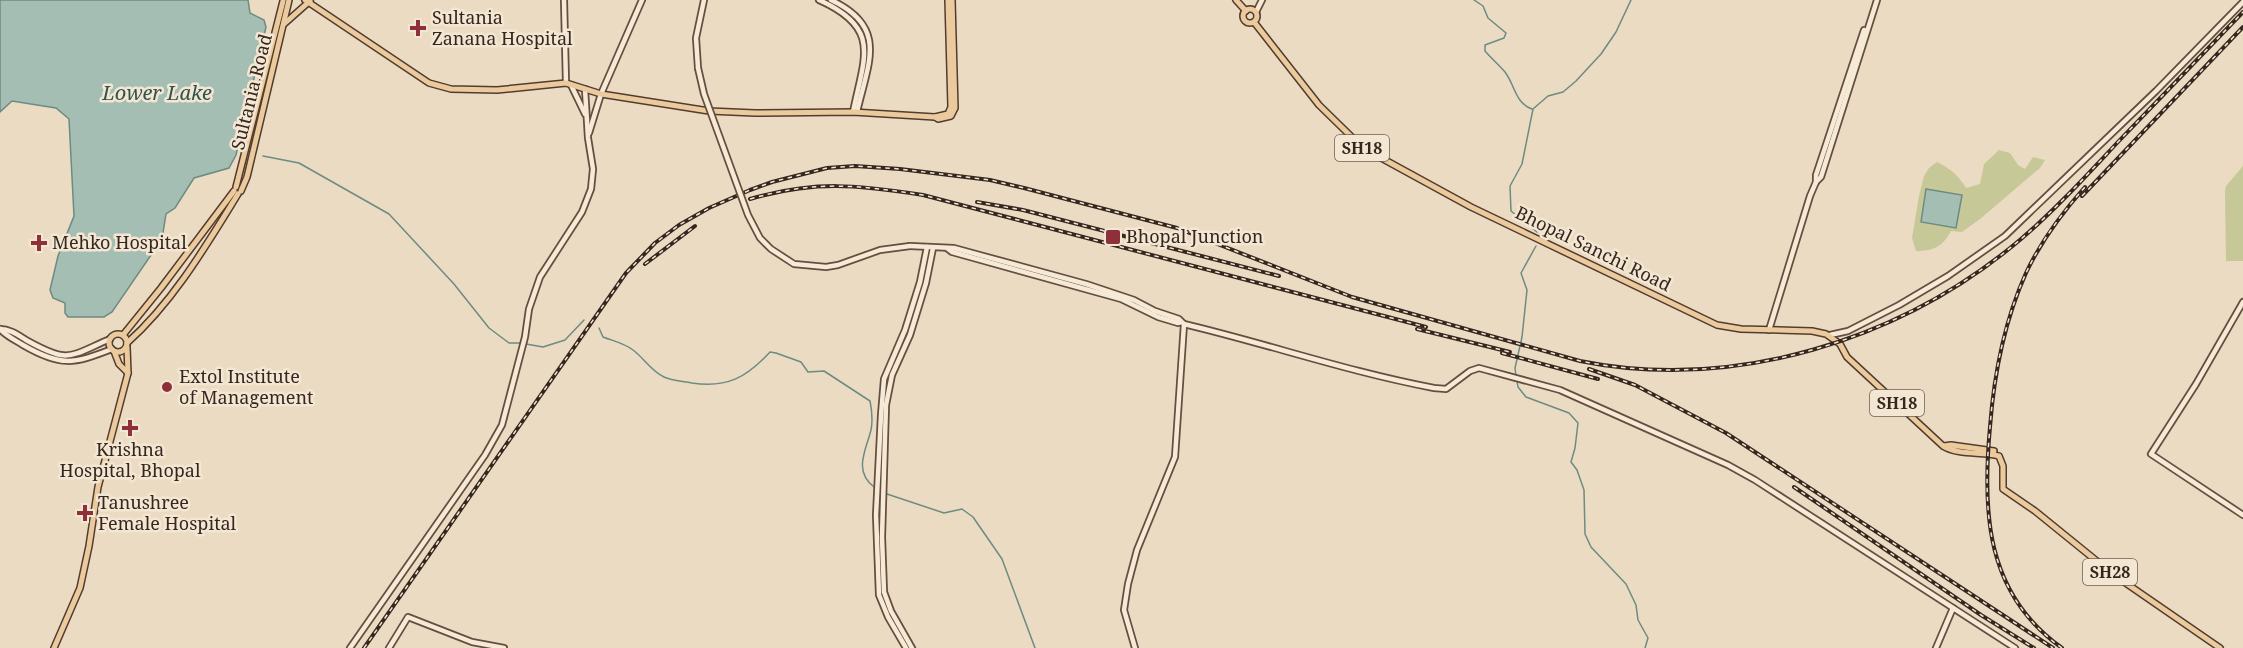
<svg xmlns="http://www.w3.org/2000/svg" width="2243" height="648" font-family="'Noto Serif',serif">
<style>
.green{fill:#c7c898}
.water{fill:#a5beb4;stroke:#6d8b81;stroke-width:1.5}
.lines{fill:none;stroke-linecap:round;stroke-linejoin:round}
.stream{stroke:#6d8b81;stroke-width:1.5}
.secondary-casing{stroke:#654e3f;stroke-width:8}
.primary-casing{stroke:#523c2f;stroke-width:8}
.secondary{stroke:#f6e9d6;stroke-width:4.5}
.primary{stroke:#ebcb9e;stroke-width:5}
.rail-casing{stroke:#35271e;stroke-width:4}
.rail{stroke:#f3e6d2;stroke-width:1.5;stroke-dasharray:4.5;stroke-linecap:butt}
.secondary-bridge-casing{stroke:#654e3f;stroke-width:8;stroke-linecap:butt}
.secondary-bridge{stroke:#f6e9d6;stroke-width:4.5}
.poi-dot{fill:#8e303a;stroke:#f3e6d2;stroke-width:2}
.labels{text-anchor:middle;stroke-width:5;stroke-linejoin:round;paint-order:stroke}
.shield{fill:#f3e6d2;stroke:#6e6054;stroke-width:1.5}
.shield-label{font-size:16px;font-weight:bold;fill:#35271e}
.poi-label{font-size:18px;fill:#35271e;stroke:#f3e6d2;text-anchor:start}
.street-label{font-size:18px;fill:#35271e;stroke:#f3e6d2}
.water-label{font-size:20px;font-style:italic;fill:#2f534d;stroke:#f3e6d2}
</style>
<rect width="100%" height="100%" fill="#ebdbc3"/>
<!-- green -->
<g class="green">
<path d="M1999 150 2010 153 2018 165 2025 169 2033 157 2045 160 2040 168 1980 219 1962 232 1951 231C1943 246 1934 251 1916 251L1912 238 1919 196 1924 176 1929 168 1937 162C1951 169 1958 175 1966 188L1980 184 1984 164Z"/>
<polygon points="2243,166 2243,261 2226,261 2225,192 2226,186"/>
</g>
<!-- water -->
<g class="water">
<polygon points="0,0 248,0 250,13 264,20 266,27 236,155 229,168 194,178 175,208 166,214 162,239 112,312 104,317 68,317 65,313 65,303 53,298 50,290 58,256 74,216 69,119 56,108 12,101 0,112"/>
<polygon points="1926,189 1962,195 1956,228 1921,222"/>
</g>
<g class="lines">
<!-- stream -->
<g class="stream">
<path d="M1474 0 1483 6 1488 18 1506 33 1504 38 1485 45V51C1491 58 1499 65 1505 72 1515 85 1515 103 1532 109"/>
<polyline points="263,156 299,163 389,214 454,284 489,328 509,343 521,343"/>
<polyline points="1537,232 1511,211 1510,186 1522,164 1533,109 1548,96 1563,92 1576,81 1601,54 1616,32 1631,0"/>
<path d="M599 328 603 337C613 341 624 343 633 350 644 358 651 371 664 377 673 381 683 381 692 383 727 388 746 378 770 352L776 353 801 362 808 372 824 371 870 401C872 411 873 420 871 430 866 450 853 471 874 487"/>
<polyline points="526,344 543,347 565,340 584,320"/>
<polyline points="1516,376 1515,368 1522,337 1527,290 1521,273 1536,246"/>
<polyline points="1517,381 1518,387 1526,397 1569,413 1578,423 1575,448 1571,462 1577,470 1584,490 1585,534 1591,547 1626,584 1636,605 1638,620 1648,638 1645,648"/>
<polyline points="887,494 944,513 962,509 973,517 1002,559 1035,648"/>
</g>
<!-- secondary casing -->
<g class="secondary-casing">
<g id="secondary">
<polyline points="564,0 566,83"/>
<path d="M819 0C882 28 864 57 853 112"/>
<path d="M831 0C889 27 868 63 857 112"/>
<polyline points="1256,12 1262,0"/>
<polyline points="698,68 696,38 704,0"/>
<polyline points="571,85 585,114"/>
<polyline points="589,133 601,94 642,0"/>
<polyline points="1816,182 1816,175 1864,30"/>
<polyline points="910,246 954,248 1086,284 1134,300 1155,311 1179,319 1184,324 1175,457 1137,550 1128,584 1124,610 1135,648"/>
<polyline points="948,249 952,252 1121,299 1158,317 1178,323 1181,322"/>
<polyline points="2243,302 2196,384 2151,454 2243,515"/>
<path d="M1184 324C1268 344 1349 372 1434 388L1446 389 1470 371 1479 368 1560 390 1728 465 1755 480 2015 648"/>
<path d="M0 329C6 336 15 340 23 345 61 367 73 364 112 349"/>
<path d="M0 329C10 329 18 335 26 340 69 364 68 357 110 339"/>
<polyline points="1769,330 1810,196 1816,182 1821,177 1877,0"/>
<polyline points="1830,335 1848,331 1899,305 1948,276 2005,236 2156,91 2243,2"/>
<polyline points="350,648 485,455 502,425 525,337 529,309 540,277 582,212 591,189 593,169 588,138 585,89"/>
<polyline points="389,648 408,617 472,642 504,648"/>
<polyline points="906,648 888,617 879,595 876,515 881,415 884,379 905,330 920,282 927,247"/>
<polyline points="912,648 891,611 884,592 882,537 886,405 892,375 910,335 926,283 933,248"/>
<polyline points="1936,648 1953,608"/>
</g>
</g>
<!-- primary casing -->
<g class="primary-casing">
<g id="primary">
<polyline points="305,0 429,83 451,89 497,90 566,83 601,94 709,111 755,113 853,112 935,117 938,119 951,116 955,108 952,0"/>
<polyline points="1236,0 1246,11"/>
<circle cx="1250" cy="16" r="7"/>
<path d="M1254 22 1319 105 1363 148 1471 207 1717 325 1741 329 1812 331 1826 334 1840 344 1847 357 1943 446C1960 456 1981 451 1999 456L2003 466V489L2035 511 2114 575 2220 648"/>
<polyline points="284,24 310,1"/>
<polyline points="935,117 948,114 951,107 948,0"/>
<polyline points="236,187 283,1"/>
<polyline points="241,191 247,177 289,0"/>
<circle cx="118" cy="343" r="9"/>
<polyline points="123,335 161,288 234,191"/>
<path d="M127 343C173 302 206 246 238 194"/>
<polyline points="114,351 119,364 128,373"/>
<polyline points="1944,446 1951,445 1994,451"/>
<polyline points="54,648 80,588 89,546 98,487 128,373 127,347"/>
</g>
</g>
<!-- secondary -->
<use href="#secondary" class="secondary"/>
<!-- primary -->
<use href="#primary" class="primary"/>
<!-- rail casing -->
<g class="rail-casing">
<g id="rail">
<polyline points="2082,196 2243,27"/>
<path d="M750 199C816 180 857 185 923 195L1426 327"/>
<polyline points="977,202 1023,210 1279,276"/>
<polyline points="645,264 695,226"/>
<polyline points="1417,329 1510,352"/>
<polyline points="1502,353 1598,379"/>
<polyline points="1589,369 1635,385 1726,433 2053,648"/>
<polyline points="1794,487 1981,615 2034,648"/>
<path d="M364 648 626 273 655 243 679 225 709 208 750 190 772 182 827 168 855 166 900 169 990 180 1024 188 1177 228 1352 297 1580 361C1734 392 1902 340 2021 239 2055 210 2086 176 2117 143 2159 99 2201 56 2243 12"/>
<path d="M2062 648C1986 594 1982 513 1990 427 1994 374 2004 322 2026 273 2041 241 2062 213 2085 187"/>
</g>
</g>
<!-- rail -->
<use href="#rail" class="rail"/>
<!-- secondary-bridge casing -->
<g class="secondary-bridge-casing">
<polyline id="secondary-bridge" points="698,68 704,94 748,215 760,238 771,249 794,264 826,267 838,265 880,250 910,246"/>
</g>
<!-- secondary-bridge -->
<use href="#secondary-bridge" class="secondary-bridge"/>
</g>
<!-- markers -->
<g class="poi-dot">
<path d="M415 19h6v6h6v6h-6v6h-6v-6h-6v-6h6z"/>
<rect x="1105" y="229" width="16" height="16" rx="3"/>
<path d="M36 234h6v6h6v6h-6v6h-6v-6h-6v-6h6z"/>
<circle cx="167" cy="387" r="6"/>
<path d="M127 419h6v6h6v6h-6v6h-6v-6h-6v-6h6z"/>
<path d="M82 504h6v6h6v6h-6v6h-6v-6h-6v-6h6z"/>
</g>
<g class="labels">
<!-- shield labels -->
<g class="shield">
<rect x="1335" y="135" width="54" height="26" rx="4.5"/>
<rect x="1870" y="390" width="54" height="26" rx="4.5"/>
<rect x="2083" y="559" width="54" height="26" rx="4.5"/>
</g>
<g class="shield-label">
<text x="1362" y="154">SH18</text>
<text x="1897" y="409">SH18</text>
<text x="2110" y="578">SH28</text>
</g>
<!-- poi labels -->
<g class="poi-label">
<text x="432" y="24">Sultania<tspan x="432" dy="21">Zanana Hospital</tspan></text>
<text x="1126" y="243">Bhopal Junction</text>
<text x="52" y="249">Mehko Hospital</text>
<text x="179" y="383">Extol Institute<tspan x="179" dy="21">of Management</tspan></text>
<text x="130" y="456" text-anchor="middle">Krishna<tspan x="130" dy="21">Hospital, Bhopal</tspan></text>
<text x="98" y="509">Tanushree<tspan x="98" dy="21">Female Hospital</tspan></text>
</g>
<!-- street labels -->
<g class="street-label">
<text transform="translate(252 92) rotate(-76)" y="6">Sultania Road</text>
<text transform="translate(1593 249) rotate(26)" y="6">Bhopal Sanchi Road</text>
</g>
<!-- water labels -->
<g class="water-label">
<text x="157" y="100">Lower Lake</text>
</g>
</g>
</svg>
